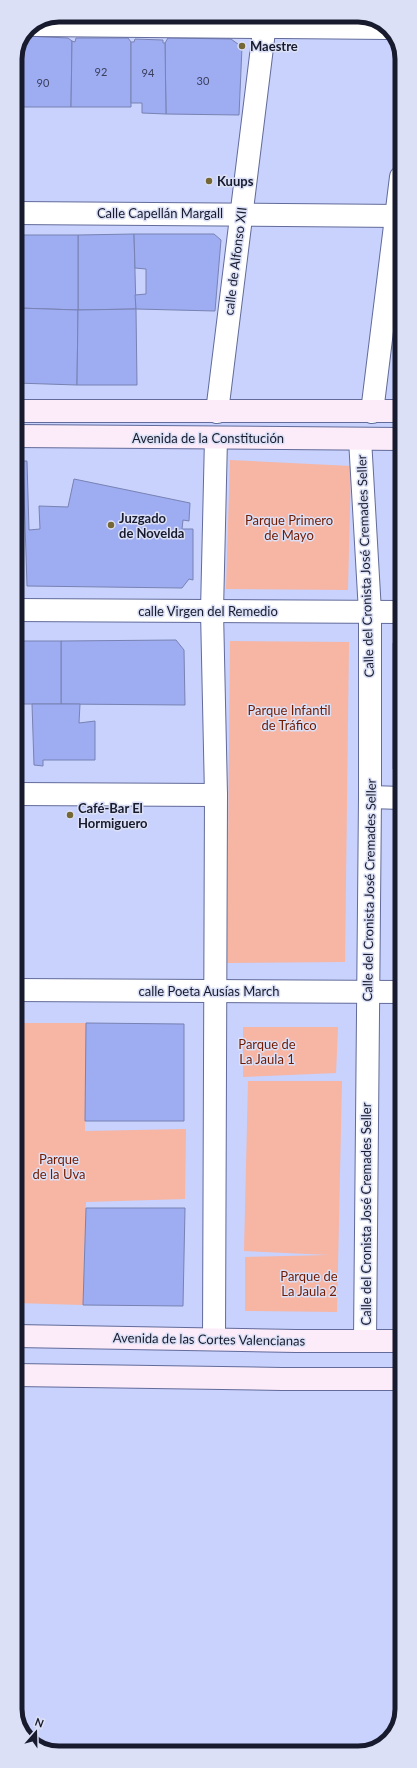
<svg xmlns="http://www.w3.org/2000/svg" width="417" height="1768" font-family="Lato,sans-serif">
<style>
.green{fill:#f7b5a3}
.building{fill:#9eacf1;stroke:#7882b3}
.lines{fill:none;stroke-linecap:round;stroke-linejoin:round}
.street-casing{stroke:#626b9a;stroke-width:24}
.secondary-casing{stroke:#626b9a;stroke-width:24}
.street{stroke:#fff;stroke-width:22}
.secondary{stroke:#fcebf8;stroke-width:22}
.poi-dot{fill:#756835;stroke:#dbe0f6;stroke-width:1.5}
.labels{text-anchor:middle;stroke-width:3;stroke-linejoin:round;paint-order:stroke}
.number-label{font-size:11px;fill:#3a3f5f}
.poi-label{font-size:13px;font-weight:bold;fill:#181b2e;stroke:#dbe0f6;text-anchor:start}
.street-label{font-size:13px;fill:#181b2e;stroke:#dbe0f6}
.park-label{font-size:13px;fill:#701a01;stroke:#dbe0f6}
.rim{fill:none;stroke:#181b2e;stroke-width:5}
</style>
<rect width="100%" height="100%" fill="#c8d2fc"/>
<!-- green -->
<g class="green">
<polygon points="230,460 351,466 348,590 226,589"/>
<polygon points="230,641 349,642 345,962 227,963"/>
<polygon points="15,1023 86,1023 85,1131 186,1129 185,1199 86,1202 83,1305 16,1303"/>
<polygon points="243,1027 338,1027 336,1073 243,1077"/>
<polygon points="248,1081 342,1081 337,1312 245,1311 245,1257 329,1255 244,1251"/>
</g>
<!-- building -->
<g class="building">
<polygon points="25,36 68,38 72,41 71,107 15,107 15,59"/>
<polygon points="76,38 128,38 131,42 131,107 71,107 72,41 75,42"/>
<polygon points="168,38 231,39 242,47 239,115 166,114 165,43"/>
<polygon points="135,39 163,40 163,43 165,43 166,114 142,113 142,103 131,103 131,42 134,42"/>
<polygon points="134,234 136,309 78,310 78,235"/>
<polygon points="134,234 214,234 221,240 215,311 136,309 135,295 146,294 146,269 135,268"/>
<rect x="15" y="235" width="3" height="58"/>
<polygon points="18,235 78,235 78,310 18,308"/>
<polygon points="15,308 18,308 16,383 15,383"/>
<polygon points="18,308 78,310 77,385 16,383"/>
<polygon points="136,309 137,385 77,385 78,310"/>
<polygon points="23,461 27,461 29,530 40,529 39,506 68,507 74,479 190,503 189,521 183,520 182,529 193,529 193,580 189,579 182,588 27,586"/>
<polygon points="176,640 184,650 185,705 61,704 61,641"/>
<rect x="15" y="641" width="46" height="63"/>
<polygon points="393,643 401,643 402,769 393,769"/>
<polygon points="32,704 80,704 79,723 95,721 95,760 43,760 43,766 34,765"/>
<polygon points="86,1023 184,1024 184,1121 85,1121"/>
<polygon points="86,1208 185,1208 183,1306 83,1305"/>
</g>
<g class="lines">
<!-- street casing -->
<g class="street-casing">
<g id="street">
<polyline points="36,25 388,28"/>
<polyline points="15,213 401,216"/>
<polyline points="217,412 266,15"/>
<polyline points="372,412 401,177"/>
<polyline points="360,439 370,612 370,797 365,1341"/>
<polyline points="15,610 401,612"/>
<polyline points="15,794 216,795"/>
<polyline points="370,797 402,798"/>
<polyline points="15,990 402,992"/>
<polyline points="214,1339 216,795 212,611 216,438"/>
</g>
</g>
<!-- secondary casing -->
<g class="secondary-casing">
<g id="secondary">
<polyline points="15,411 401,411"/>
<polyline points="15,436 401,439"/>
<polyline points="16,1336 296,1341 402,1341"/>
<polyline points="16,1375 282,1379 402,1379"/>
</g>
</g>
<!-- street -->
<use href="#street" class="street"/>
<!-- secondary -->
<use href="#secondary" class="secondary"/>
</g>
<!-- markers -->
<g class="poi-dot">
<circle cx="242" cy="46" r="4"/>
<circle cx="209" cy="181" r="4"/>
<circle cx="111" cy="525" r="4"/>
<circle cx="70" cy="815" r="4"/>
</g>
<g class="labels">
<!-- number labels -->
<g class="number-label">
<text x="101" y="76">92</text>
<text x="148" y="77">94</text>
<text x="203" y="85">30</text>
<text x="43" y="87">90</text>
</g>
<!-- poi labels -->
<g class="poi-label">
<text x="250" y="51">Maestre</text>
<text x="217" y="186">Kuups</text>
<text x="119" y="523">Juzgado<tspan x="119" dy="15">de Novelda</tspan></text>
<text x="78" y="813">Café-Bar El<tspan x="78" dy="15">Hormiguero</tspan></text>
</g>
<!-- street labels -->
<g class="street-label">
<text x="160" y="218">Calle Capellán Margall</text>
<text transform="translate(235 261) rotate(-83)" y="5">calle de Alfonso XII</text>
<text x="208" y="443">Avenida de la Constitución</text>
<text transform="translate(365 566) rotate(-92)" y="5">Calle del Cronista José Cremades Seller</text>
<text x="208" y="616">calle Virgen del Remedio</text>
<text transform="translate(369 890) rotate(-89)" y="5">Calle del Cronista José Cremades Seller</text>
<text x="209" y="996">calle Poeta Ausías March</text>
<text transform="translate(366 1214) rotate(-90)" y="5">Calle del Cronista José Cremades Seller</text>
<text transform="translate(209 1339) rotate(1)" y="5">Avenida de las Cortes Valencianas</text>
</g>
<!-- park labels -->
<g class="park-label">
<text x="289" y="525">Parque Primero<tspan x="289" dy="15">de Mayo</tspan></text>
<text x="289" y="715">Parque Infantil<tspan x="289" dy="15">de Tráfico</tspan></text>
<text x="267" y="1049">Parque de<tspan x="267" dy="15">La Jaula 1</tspan></text>
<text x="59" y="1164">Parque<tspan x="59" dy="15">de la Uva</tspan></text>
<text x="309" y="1281">Parque de<tspan x="309" dy="15">La Jaula 2</tspan></text>
</g>
</g>
<!-- crop -->
<path d="M0 0H417V1768H0ZM59 22H358A37 37 0 0 1 395 59V1709A37 37 0 0 1 358 1746H59A37 37 0 0 1 22 1709V59A37 37 0 0 1 59 22Z" fill="#dbe0f6" fill-rule="evenodd"/>
<path class="rim" d="M59 22H358A37 37 0 0 1 395 59V1709A37 37 0 0 1 358 1746H59A37 37 0 0 1 22 1709V59A37 37 0 0 1 59 22Z"/>
<!-- north arrow -->
<g transform="translate(36 1732) rotate(20)" stroke="#dbe0f6" stroke-width="3" paint-order="stroke">
<path d="M0-3L7 15L0 10L-7 15Z" fill="#181b2e"/>
<text y="-6" font-size="11" font-weight="bold" text-anchor="middle" fill="#181b2e">N</text>
</g>
</svg>
